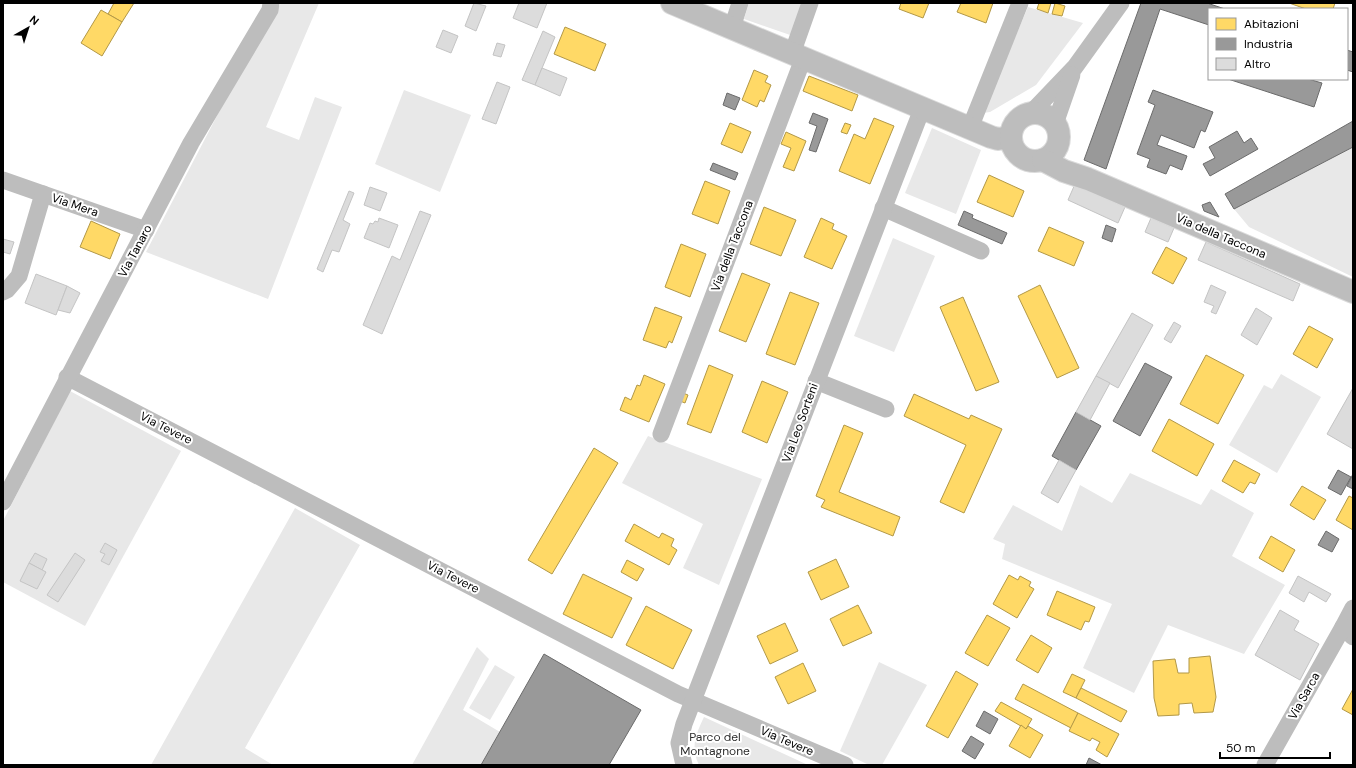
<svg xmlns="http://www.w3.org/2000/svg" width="1356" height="768" font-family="'DM Sans',sans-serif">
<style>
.green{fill:#e8e8e8}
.homes{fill:#ffd966;stroke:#b29847}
.industry{fill:#999;stroke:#6b6b6b}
.building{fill:#dcdcdc;stroke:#c4c4c4}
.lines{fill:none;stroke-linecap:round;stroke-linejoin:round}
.major-casing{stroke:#dbdbdb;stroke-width:24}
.minor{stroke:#bdbdbd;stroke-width:17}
.major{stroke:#bdbdbd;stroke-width:22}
.labels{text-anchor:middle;stroke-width:4;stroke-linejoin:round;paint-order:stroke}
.street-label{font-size:12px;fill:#000;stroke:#fff}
.park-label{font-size:12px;fill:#2d2d2d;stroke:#fff}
</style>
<rect width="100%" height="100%" fill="#fff"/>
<!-- green -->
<g class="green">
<polygon points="281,3 319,3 266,127 299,140 315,97 342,107 268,299 146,252 231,89"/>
<polygon points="749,3 804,3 793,36 744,19"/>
<polygon points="1028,7 1083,23 1036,85 990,112 983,113"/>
<polygon points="404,90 471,115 440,192 375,164"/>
<polygon points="932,128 981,150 956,214 905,193"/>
<polygon points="1353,147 1353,277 1249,227 1234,209"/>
<polygon points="893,238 935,256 894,352 854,336"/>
<polygon points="1281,374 1321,397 1277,473 1229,445 1264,385 1272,389"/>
<polygon points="70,391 181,451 85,626 3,582 3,521"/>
<polygon points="648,436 762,479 719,585 683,568 703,524 622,483"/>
<polygon points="1130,473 1201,505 1211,489 1254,513 1232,556 1285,585 1244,654 1168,625 1134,693 1083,668 1112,604 1002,559 1005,544 993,539 1013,505 1062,531 1080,485 1112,503"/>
<polygon points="295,508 360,545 245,748 273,765 151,765"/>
<polygon points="477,647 489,659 463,710 500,732 481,765 412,765"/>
<polygon points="879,662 927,685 882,765 869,765 840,751"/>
<polygon points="495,665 515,677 490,720 469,708"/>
<path d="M704 717 808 765H699C690 747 696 734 704 717Z"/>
</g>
<!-- homes -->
<g class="homes">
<polygon points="114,3 134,3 122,22 108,14"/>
<polygon points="901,3 929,3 923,18 899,9"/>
<polygon points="961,3 993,3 986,23 957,12"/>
<polygon points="1039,3 1051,3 1048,13 1037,9"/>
<polygon points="1055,3 1065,6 1062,16 1052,14"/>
<polygon points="1289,3 1335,3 1333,9 1306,9"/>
<polygon points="101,10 122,22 102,56 81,43"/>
<polygon points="565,27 606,44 595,71 554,54"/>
<polygon points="754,70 768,76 765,82 771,85 764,102 760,100 757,107 742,100"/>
<polygon points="809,76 858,95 852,111 803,91"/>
<polygon points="874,118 894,126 870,184 839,171 854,134 865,139"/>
<polygon points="730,123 751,132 742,153 721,144"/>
<polygon points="845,123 851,125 847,134 841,132"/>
<polygon points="786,132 806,141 794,171 783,167 791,148 781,144"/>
<polygon points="989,175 1024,191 1013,217 977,202"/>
<polygon points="705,181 730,191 718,224 692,214"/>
<polygon points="764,207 796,220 781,256 750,244"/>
<polygon points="821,218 834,224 832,229 847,236 832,269 804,257"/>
<polygon points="91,221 120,234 110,259 80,247"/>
<polygon points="1049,227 1084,242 1074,266 1038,251"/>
<polygon points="681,244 706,254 690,297 665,287"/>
<polygon points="1166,247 1187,258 1173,284 1152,273"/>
<polygon points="742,273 770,284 746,342 719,331"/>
<polygon points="1040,285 1079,368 1057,378 1018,296"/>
<polygon points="790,292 819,303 795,365 766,354"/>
<polygon points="963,297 999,382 976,391 940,307"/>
<polygon points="655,307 682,317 672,343 669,341 666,348 643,340"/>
<polygon points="1309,326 1333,339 1317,368 1293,354"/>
<polygon points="1206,355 1244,375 1218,424 1180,404"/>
<polygon points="709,365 733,375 711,433 687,424"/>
<polygon points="644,375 665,384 649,422 620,410 625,397 631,400 637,385 640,386"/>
<polygon points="762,381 788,392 767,443 742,432"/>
<polygon points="683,393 688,395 685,403 680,401"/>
<polygon points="914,394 969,419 971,415 1002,429 964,513 940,502 966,445 904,416"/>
<polygon points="1169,419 1214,444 1197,476 1152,451"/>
<polygon points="844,425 863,433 839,492 900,517 893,536 821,507 825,500 816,496"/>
<polygon points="594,448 618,463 552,574 528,560"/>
<polygon points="1234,460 1260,474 1255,484 1250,482 1243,493 1222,481"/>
<polygon points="1302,486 1326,500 1314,520 1290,505"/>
<polygon points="1349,496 1353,498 1353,530 1336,520"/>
<polygon points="634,524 659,538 662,533 674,539 671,546 677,550 669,565 625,541"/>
<polygon points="1271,536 1295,550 1283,572 1259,558"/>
<polygon points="836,559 849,587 821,600 808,572"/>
<polygon points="627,560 644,569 637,581 621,572"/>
<polygon points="583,574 632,598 612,638 563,614"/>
<polygon points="1009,575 1018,580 1020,576 1031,582 1029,586 1034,589 1017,618 993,604"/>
<polygon points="1057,591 1095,607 1089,622 1085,621 1081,630 1047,615"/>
<polygon points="858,605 872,633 843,646 830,619"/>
<polygon points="646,606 692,630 673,669 626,645"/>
<polygon points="987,615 1010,628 988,666 965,653"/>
<polygon points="785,623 798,651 770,664 757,636"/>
<polygon points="1031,635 1052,648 1038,673 1016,660"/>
<polygon points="1210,656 1216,697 1213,712 1194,713 1192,703 1179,704 1179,715 1158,716 1154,698 1153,661 1175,659 1178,673 1189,673 1189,658"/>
<polygon points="803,663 816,691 788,704 775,677"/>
<polygon points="956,671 978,684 948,738 926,726"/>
<polygon points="1072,674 1085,680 1076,698 1063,692"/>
<polygon points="1023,684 1078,713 1071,728 1015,699"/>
<polygon points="1081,688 1127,711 1121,722 1076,698"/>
<polygon points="1353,689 1353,715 1342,709"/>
<polygon points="1001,702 1032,719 1026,729 995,711"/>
<polygon points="1078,713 1119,734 1107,757 1096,750 1100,742 1092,738 1090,741 1069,731"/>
<polygon points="1021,725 1026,729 1028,726 1043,735 1030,758 1009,746"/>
</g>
<!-- industry -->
<g class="industry">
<polygon points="1141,3 1207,3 1225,9 1209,9 1209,25 1160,9 1106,169 1084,160"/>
<polygon points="1347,50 1353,52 1353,72 1347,70"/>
<polygon points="1228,79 1308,79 1322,83 1314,107"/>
<polygon points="1153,90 1213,112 1205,132 1201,130 1194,148 1161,135 1157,145 1187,156 1182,170 1170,165 1166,174 1147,167 1150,159 1137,154 1155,105 1148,102"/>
<polygon points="727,93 740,98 735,110 723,105"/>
<polygon points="813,113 828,119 816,152 809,150 817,126 809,123"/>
<polygon points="1353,121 1353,147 1234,209 1225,194"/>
<polygon points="1237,131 1244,143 1251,138 1258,149 1210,176 1203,164 1215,158 1209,147"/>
<polygon points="713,163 738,173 735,180 710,170"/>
<polygon points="1210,202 1219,217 1204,211 1202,205"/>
<polygon points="964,211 973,215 972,218 1007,233 1002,244 958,225"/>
<polygon points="1106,225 1116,229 1112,242 1102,238"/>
<polygon points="1145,363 1172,377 1140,436 1113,421"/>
<polygon points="1076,412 1101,426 1076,470 1052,456"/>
<polygon points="1338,470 1351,477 1341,495 1328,488"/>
<polygon points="1353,474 1353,489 1347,486"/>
<polygon points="1326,531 1339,539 1332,552 1318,545"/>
<polygon points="544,654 641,710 609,765 481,765"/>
<polygon points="984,711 998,719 990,734 976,726"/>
<polygon points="971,736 984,744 975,759 962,751"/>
<polygon points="1089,758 1102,765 1086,765"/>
</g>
<!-- building -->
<g class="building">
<polygon points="474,3 486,6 476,31 465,26"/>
<polygon points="519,3 547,3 537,28 513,18"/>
<polygon points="443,30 458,36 451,53 436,47"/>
<polygon points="543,31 555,37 535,85 522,80"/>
<polygon points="497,43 505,45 501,57 493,55"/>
<polygon points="542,68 567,78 560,96 535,85"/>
<polygon points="497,82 510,87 496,124 482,119"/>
<polygon points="1075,184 1125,207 1118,223 1068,200"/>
<polygon points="370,187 387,193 380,211 364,205"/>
<polygon points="349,191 354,193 343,220 350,224 339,252 332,250 323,272 317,269"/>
<polygon points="420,211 431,215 382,334 363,325 392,256 400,260"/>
<polygon points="379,218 398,225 389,248 364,238 370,223 373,224 375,221 378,222"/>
<polygon points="1151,218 1174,228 1168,242 1145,232"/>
<polygon points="3,239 14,242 10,254 3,252"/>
<polygon points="1206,242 1300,284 1293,301 1198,260"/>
<polygon points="36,274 67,286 56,315 25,303"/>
<polygon points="1211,285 1226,292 1216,314 1211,312 1214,306 1204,302"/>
<polygon points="67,286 80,293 70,313 58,310"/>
<polygon points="1256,308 1272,318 1257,345 1241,335"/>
<polygon points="1132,313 1153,325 1118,388 1096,376"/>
<polygon points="1174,322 1181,326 1171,343 1164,339"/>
<polygon points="1096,376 1110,383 1090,420 1076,412"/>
<polygon points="1353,388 1353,449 1327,434"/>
<polygon points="1059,460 1076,470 1058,503 1041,493"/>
<polygon points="105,543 117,550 109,565 101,561 105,554 100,552"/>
<polygon points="35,553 47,559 42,570 29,563"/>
<polygon points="75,553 85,560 58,602 47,595"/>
<polygon points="29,563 46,572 37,589 20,581"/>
<polygon points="1298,576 1331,594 1326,602 1309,592 1304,602 1289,593"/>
<polygon points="1280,610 1299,621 1294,630 1319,644 1300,680 1255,655"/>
</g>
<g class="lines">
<!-- major casing -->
<g class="major-casing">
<g id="major">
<polyline points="672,3 991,137 998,139 1010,137"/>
<circle cx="1035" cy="137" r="24"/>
<polyline points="1043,160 1064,171 1088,179 1353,292"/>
</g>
</g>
<!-- minor -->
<g class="minor">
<polyline points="732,28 740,3"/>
<polyline points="792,54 810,3"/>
<polyline points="1031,113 1075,67 1121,3"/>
<polyline points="1055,124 1072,75"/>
<polyline points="970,128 1020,3"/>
<polyline points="3,180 146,230"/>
<polyline points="883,208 981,251"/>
<polyline points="3,292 7,290 19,276 43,194"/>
<polyline points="67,377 678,694 845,765"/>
<polyline points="816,381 886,409"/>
<polyline points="661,434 803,59"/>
<polyline points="3,502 191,143 270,10 271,3"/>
<polyline points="1353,608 1343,627 1353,637"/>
<polyline points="684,765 679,743 684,724 922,109"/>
<polyline points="1265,765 1343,627"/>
</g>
<!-- major -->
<use href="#major" class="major"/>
</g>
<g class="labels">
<!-- street labels -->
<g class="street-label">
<text transform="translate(75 205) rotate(19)" y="4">Via Mera</text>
<text transform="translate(1221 236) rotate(23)" y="4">Via della Taccona</text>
<text transform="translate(732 246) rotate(-69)" y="4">Via della Taccona</text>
<text transform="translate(135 251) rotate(-62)" y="4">Via Tanaro</text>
<text transform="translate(800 423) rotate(-70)" y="4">Via Leo Sorteni</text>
<text transform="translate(166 428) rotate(27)" y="4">Via Tevere</text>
<text transform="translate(453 577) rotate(27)" y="4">Via Tevere</text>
<text transform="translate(1304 696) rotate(-61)" y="4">Via Sarca</text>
<text transform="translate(787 741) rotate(23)" y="4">Via Tevere</text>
</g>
<!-- park labels -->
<g class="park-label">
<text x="715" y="741">Parco del<tspan x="715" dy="14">Montagnone</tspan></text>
</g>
</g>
<!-- border -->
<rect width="1356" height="768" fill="none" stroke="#000000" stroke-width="8"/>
<!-- legend -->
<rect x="1208" y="8" width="140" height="72" fill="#ffffff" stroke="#999999"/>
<rect x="1216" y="18" width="20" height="12" fill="#ffd966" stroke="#999999"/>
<text x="1244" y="28" font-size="12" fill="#000000">Abitazioni</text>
<rect x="1216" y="38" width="20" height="12" fill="#999999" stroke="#999999"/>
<text x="1244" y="48" font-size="12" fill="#000000">Industria</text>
<rect x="1216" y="58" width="20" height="12" fill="#dcdcdc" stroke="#999999"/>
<text x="1244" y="68" font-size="12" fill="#000000">Altro</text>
<!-- north arrow -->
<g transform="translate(28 28) rotate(39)" stroke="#ffffff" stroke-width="3" paint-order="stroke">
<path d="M0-3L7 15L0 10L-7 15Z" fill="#000000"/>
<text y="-6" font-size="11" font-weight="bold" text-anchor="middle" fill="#000000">N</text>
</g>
<!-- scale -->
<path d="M1220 752v6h110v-6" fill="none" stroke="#000000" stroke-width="2"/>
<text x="1226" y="752" font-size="12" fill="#000000" stroke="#ffffff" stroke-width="3" paint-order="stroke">50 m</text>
</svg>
